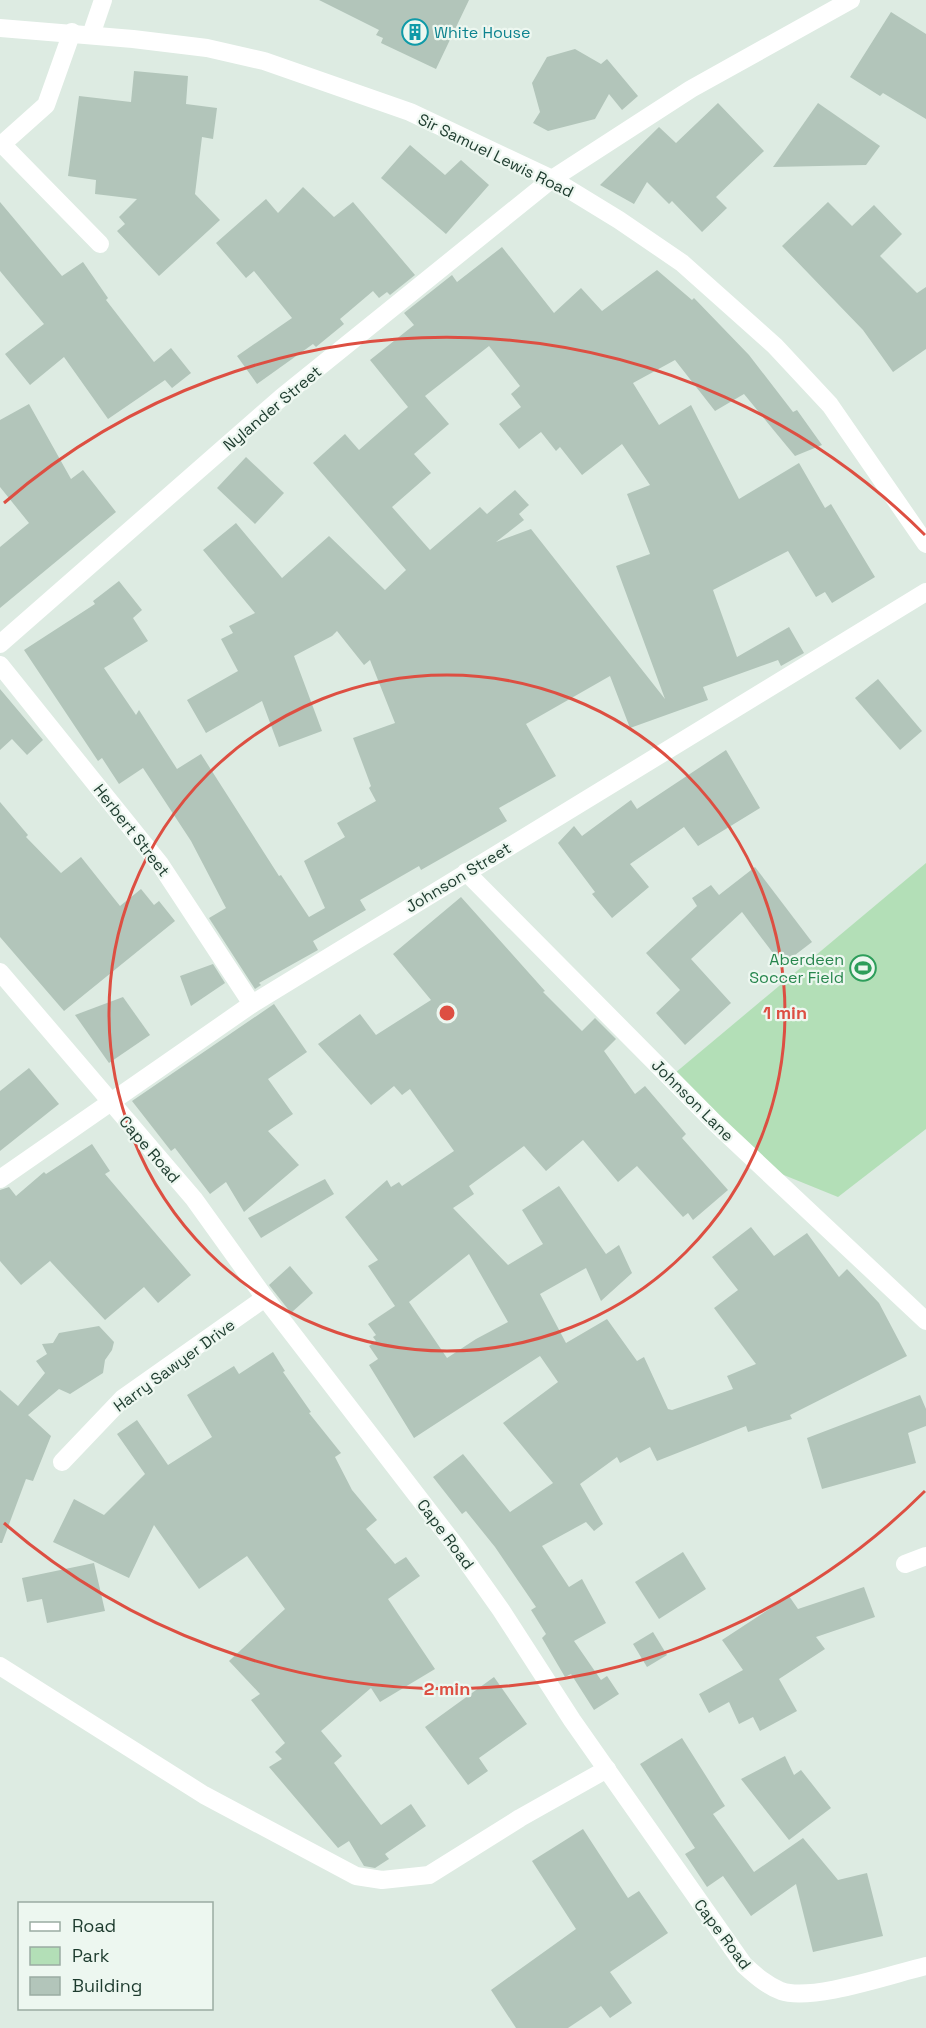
<svg xmlns="http://www.w3.org/2000/svg" width="926" height="2028" font-family="'Space Grotesk',sans-serif">
<style>
.green{fill:#b3dfb7}
.building{fill:#b2c5ba;fill-rule:evenodd}
.lines{fill:none;stroke-linecap:round;stroke-linejoin:round}
.minor{stroke:#fff;stroke-width:18}
.tertiary{stroke:#fff;stroke-width:18}
.secondary{stroke:#fff;stroke-width:18}
.ring{fill:none;stroke:#dd4f42;stroke-width:3}
.labels{text-anchor:middle;stroke-width:4.5;stroke-linejoin:round;paint-order:stroke}
.culture-label{font-size:16px;fill:#0d838f;stroke:#edf7f0;text-anchor:start}
.street-label{font-size:16px;fill:#1d3b2e;stroke:#edf7f0}
.leisure-label{font-size:16px;fill:#27864d;stroke:#edf7f0;text-anchor:end}
.centre{fill:#dd4f42;stroke:#edf7f0;stroke-width:3}
.ring-label{font-size:18px;text-anchor:middle;font-weight:bold;fill:#dd4f42;stroke:#edf7f0;stroke-width:4.5;stroke-linejoin:round;paint-order:stroke}
</style>
<rect width="100%" height="100%" fill="#ddebe2"/>
<!-- green -->
<polygon class="green" points="926,863 926,1129 838,1197 769,1169 675,1073"/>
<!-- building -->
<g class="building">
<polygon points="319,0 469,0 436,69 381,43 383,38 376,35 379,30"/>
<polygon points="891,12 926,34 926,119 883,93 880,96 850,77"/>
<polygon points="575,49 601,64 607,59 638,96 622,110 609,94 595,119 548,131 533,123 540,112 532,83 547,57"/>
<polygon points="134,71 188,76 186,104 217,108 213,139 202,137 195,194 220,220 159,276 117,231 125,224 119,217 137,199 95,194 96,180 68,176 79,96 131,102"/>
<polygon points="718,103 764,151 716,197 727,208 702,232 672,201 669,204 647,182 634,204 600,185 659,127 676,143"/>
<polygon points="818,103 880,146 866,165 773,167"/>
<polygon points="410,145 445,175 461,160 489,185 446,234 381,178"/>
<polygon points="303,187 334,217 353,202 415,275 390,295 387,292 379,298 373,291 340,319 344,324 316,347 313,344 257,384 237,356 292,318 254,271 246,278 216,243 266,199 278,213"/>
<polygon points="0,202 62,276 83,262 108,298 106,300 154,362 171,348 191,373 172,388 165,380 108,419 64,357 30,385 5,354 44,324 0,271"/>
<polygon points="828,202 852,226 874,205 902,234 880,256 917,293 926,287 926,349 893,372 863,330 782,246"/>
<path d="M502 247 554 313 581 288 602 311 657 270 692 300 694 298 749 355 793 412 797 410 822 445 795 456 744 394 715 411 675 360 633 383 659 425 691 405 739 499 799 463 825 508 831 504 875 577 832 603 825 592 816 597 788 551 713 590 737 657 789 627 804 653 781 666 778 660 703 687 708 700 630 728 610 676 526 724 556 776 499 808 507 821 421 870 419 866 360 900 366 910 313 941 318 950 259 983 261 985 255 989 209 918 226 908 191 841 143 768 119 784 102 758 98 761 24 650 95 604 93 601 119 581 142 610 133 618 148 641 104 668 136 715 139 710 177 769 201 754 279 876 281 875 309 917 325 908 304 861 345 837 337 823 376 801 369 788 371 786 353 738 395 723 370 660 364 665 337 631 332 636 294 656 322 731 279 747 262 701 206 733 187 700 238 671 221 639 233 633 229 626 255 613 203 550 236 523 282 578 329 536 385 590 406 570 313 463 345 434 359 450 408 407 370 360 414 325 404 313 452 275 457 282ZM489 346 520 386 511 394 521 407 499 424 519 449 541 432 556 451 560 447 582 475 622 444 650 485 627 494 650 554 616 566 665 699 531 529 496 542 524 520 519 514 529 505 515 490 487 514 480 507 430 550 392 507 431 473 414 454 449 424 425 396Z"/>
<polygon points="29,404 71,479 83,470 116,512 0,608 0,547 29,523 0,487 0,420"/>
<polygon points="246,457 284,493 255,524 217,488"/>
<polygon points="878,679 922,731 900,750 855,698"/>
<polygon points="0,689 43,740 27,755 12,739 0,750"/>
<polygon points="726,750 760,808 698,846 684,827 630,864 649,887 612,918 592,894 595,892 558,843 574,826 582,836 631,800 637,809"/>
<polygon points="0,802 28,835 26,837 61,873 81,857 120,906 141,889 154,905 159,901 175,921 64,1011 0,937"/>
<polygon points="755,867 812,942 782,965 742,912 691,959 731,1003 685,1045 656,1013 680,990 646,953 697,906 692,898 711,885 719,895"/>
<path d="M461 897 545 991 543 992 582 1031 595 1018 616 1039 604 1051 635 1094 645 1086 686 1134 682 1138 728 1190 693 1220 688 1213 683 1217 637 1166 618 1182 583 1140 546 1171 524 1146 469 1186 474 1194 453 1208 508 1265 543 1244 522 1210 559 1186 606 1254 619 1245 632 1273 601 1301 586 1268 540 1294 566 1343 607 1319 637 1361 644 1357 668 1409 672 1410 733 1389 727 1376 756 1364 714 1308 738 1290 712 1257 751 1227 774 1256 807 1233 839 1277 847 1269 879 1303 907 1356 790 1415 792 1419 748 1432 746 1426 657 1461 650 1447 620 1463 617 1457 580 1484 603 1524 594 1531 586 1522 542 1546 569 1587 582 1579 606 1623 574 1641 601 1680 607 1676 619 1694 594 1710 571 1674 565 1677 542 1638 546 1634 531 1610 536 1607 495 1547 466 1511 462 1514 433 1477 463 1454 510 1512 553 1483 503 1423 558 1382 540 1356 414 1438 369 1365 378 1359 369 1346 376 1341 373 1337 376 1335 368 1324 395 1306 368 1266 378 1260 345 1217 387 1180 391 1187 399 1182 402 1186 454 1151 410 1089 402 1095 394 1086 371 1105 318 1044 360 1014 376 1035 431 1000 393 954ZM469 1254 508 1322 476 1339 447 1358 409 1302Z"/>
<polygon points="213,964 225,983 191,1006 180,976"/>
<polygon points="123,997 150,1035 109,1063 75,1015"/>
<polygon points="274,1004 307,1052 268,1079 293,1114 268,1131 299,1165 244,1212 226,1182 210,1194 175,1148 171,1151 132,1101"/>
<polygon points="29,1068 59,1104 0,1151 0,1091"/>
<polygon points="92,1144 110,1171 105,1174 191,1275 158,1303 144,1287 105,1320 50,1261 21,1285 0,1261 0,1190 9,1187 16,1196 44,1172 46,1174"/>
<polygon points="325,1179 334,1194 261,1238 248,1218"/>
<polygon points="290,1266 313,1293 291,1313 269,1285"/>
<polygon points="99,1326 114,1342 112,1350 105,1360 103,1373 70,1394 59,1389 28,1415 51,1436 33,1481 26,1479 2,1543 0,1543 0,1390 18,1406 45,1373 36,1361 47,1354 42,1344 53,1343 59,1333"/>
<polygon points="273,1352 285,1371 283,1372 311,1412 309,1413 341,1453 335,1457 352,1490 377,1520 366,1529 395,1564 406,1557 420,1576 388,1599 435,1669 380,1702 371,1688 321,1731 342,1756 334,1763 381,1825 411,1804 426,1826 385,1854 389,1859 375,1868 364,1866 349,1841 338,1848 269,1767 282,1759 275,1752 285,1743 251,1700 260,1694 229,1661 285,1609 247,1556 199,1589 154,1525 129,1578 53,1542 74,1499 104,1515 145,1474 117,1434 137,1420 168,1465 212,1437 187,1395 234,1366 239,1374"/>
<polygon points="920,1395 926,1409 926,1426 908,1433 916,1463 822,1489 807,1438"/>
<polygon points="683,1552 706,1589 659,1619 635,1582"/>
<polygon points="94,1563 105,1611 47,1623 42,1599 27,1602 22,1578"/>
<polygon points="864,1587 875,1617 816,1637 825,1649 779,1679 797,1711 760,1731 753,1717 739,1724 729,1702 709,1713 699,1694 743,1670 722,1640 789,1596 798,1609"/>
<polygon points="653,1632 667,1655 647,1667 633,1644"/>
<polygon points="494,1677 527,1724 479,1758 488,1771 468,1785 425,1727"/>
<polygon points="682,1738 725,1806 713,1814 754,1872 803,1838 838,1880 867,1873 883,1936 813,1952 796,1884 751,1916 723,1876 707,1887 685,1854 695,1848 640,1764"/>
<polygon points="785,1756 794,1775 801,1770 831,1808 789,1840 741,1779"/>
<polygon points="583,1829 628,1898 639,1891 668,1933 610,1972 632,2003 610,2018 601,2006 568,2028 516,2028 491,1990 576,1929 532,1861"/>
</g>
<g class="lines">
<!-- minor -->
<g class="minor">
<polyline points="91,35 103,0"/>
<polyline points="2,144 100,244"/>
<polyline points="0,146 46,105 72,32"/>
<polyline points="0,644 282,397 552,179 691,89 851,0"/>
<polyline points="0,665 160,864 252,1004"/>
<polyline points="466,872 714,1122 926,1321"/>
<polyline points="0,1179 252,1004 926,592"/>
<polyline points="62,1462 123,1398 265,1298"/>
<polyline points="905,1564 926,1556"/>
<polyline points="0,1666 204,1795 356,1876 382,1880 429,1875 520,1818 607,1769"/>
</g>
<!-- tertiary -->
<path class="tertiary" d="M0 972 194 1199 265 1298 455 1545 501 1610 572 1720 744 1965C755 1975 766 1985 781 1991 812 2002 892 1974 926 1966"/>
<!-- secondary -->
<polyline class="secondary" points="0,28 133,39 207,48 264,61 410,112 552,179 619,220 682,263 775,346 830,405 926,544"/>
</g>
<!-- distance rings -->
<g class="ring">
<circle cx="447" cy="1013" r="338"/>
<path d="M925 1491A676 676 0 0 1 4 1523M4 503A676 676 0 0 1 925 535"/>
</g>
<!-- icons -->
<defs>
<g id="building-ring" transform="scale(1.35)"><circle r="9.5" fill="#edf7f0" stroke="#0f9aa8" stroke-width="1.5"/><path d="M-4-6H4V6H1V3H-1V6H-4ZM-2.5-4.3h1.7v1.8h-1.7ZM.8-4.3h1.7v1.8H.8ZM-2.5-1h1.7V.8h-1.7ZM.8-1h1.7V.8H.8Z" fill="#0f9aa8"/></g>
<g id="stadium-ring" transform="scale(1.35)"><circle r="9.5" fill="#edf7f0" stroke="#2e9e5b" stroke-width="1.5"/><path d="M0-5a6.5 5 0 1 0 0 10a6.5 5 0 1 0 0-10ZM-3.5-1.8h7v3.6h-7Z" fill="#2e9e5b"/></g>
</defs>
<g fill-rule="evenodd">
<use href="#building-ring" x="415" y="32"/>
<use href="#stadium-ring" x="863" y="968"/>
</g>
<g class="labels">
<!-- culture labels -->
<g class="culture-label">
<text x="434" y="38">White House</text>
</g>
<!-- street labels -->
<g class="street-label">
<text transform="translate(496 155) rotate(26)" y="6">Sir Samuel Lewis Road</text>
<text transform="translate(272 408) rotate(-40)" y="6">Nylander Street</text>
<text transform="translate(132 830) rotate(52)" y="6">Herbert Street</text>
<text transform="translate(458 877) rotate(-31)" y="6">Johnson Street</text>
<text transform="translate(693 1100) rotate(45)" y="6">Johnson Lane</text>
<text transform="translate(150 1149) rotate(49)" y="6">Cape Road</text>
<text transform="translate(174 1365) rotate(-36)" y="6">Harry Sawyer Drive</text>
<text transform="translate(446 1534) rotate(53)" y="6">Cape Road</text>
<text transform="translate(723 1934) rotate(53)" y="6">Cape Road</text>
</g>
<!-- leisure labels -->
<g class="leisure-label">
<text x="844" y="965">Aberdeen<tspan x="844" dy="18">Soccer Field</tspan></text>
</g>
</g>
<circle cx="447" cy="1013" r="9" class="centre"/>
<g class="ring-label">
<text x="785" y="1019">1 min</text>
<text x="447" y="1695">2 min</text>
</g>
<!-- legend -->
<rect x="18" y="1902" width="195" height="108" fill="#edf7f0" stroke="#9aaca2" stroke-width="1.5"/>
<rect x="30" y="1922" width="30" height="9" fill="#ffffff" stroke="#9aaca2" stroke-width="1.5"/>
<text x="72" y="1932" font-size="18" fill="#1d3b2e">Road</text>
<rect x="30" y="1947" width="30" height="18" fill="#b3dfb7" stroke="#9aaca2" stroke-width="1.5"/>
<text x="72" y="1962" font-size="18" fill="#1d3b2e">Park</text>
<rect x="30" y="1977" width="30" height="18" fill="#b2c5ba" stroke="#9aaca2" stroke-width="1.5"/>
<text x="72" y="1992" font-size="18" fill="#1d3b2e">Building</text>
</svg>
